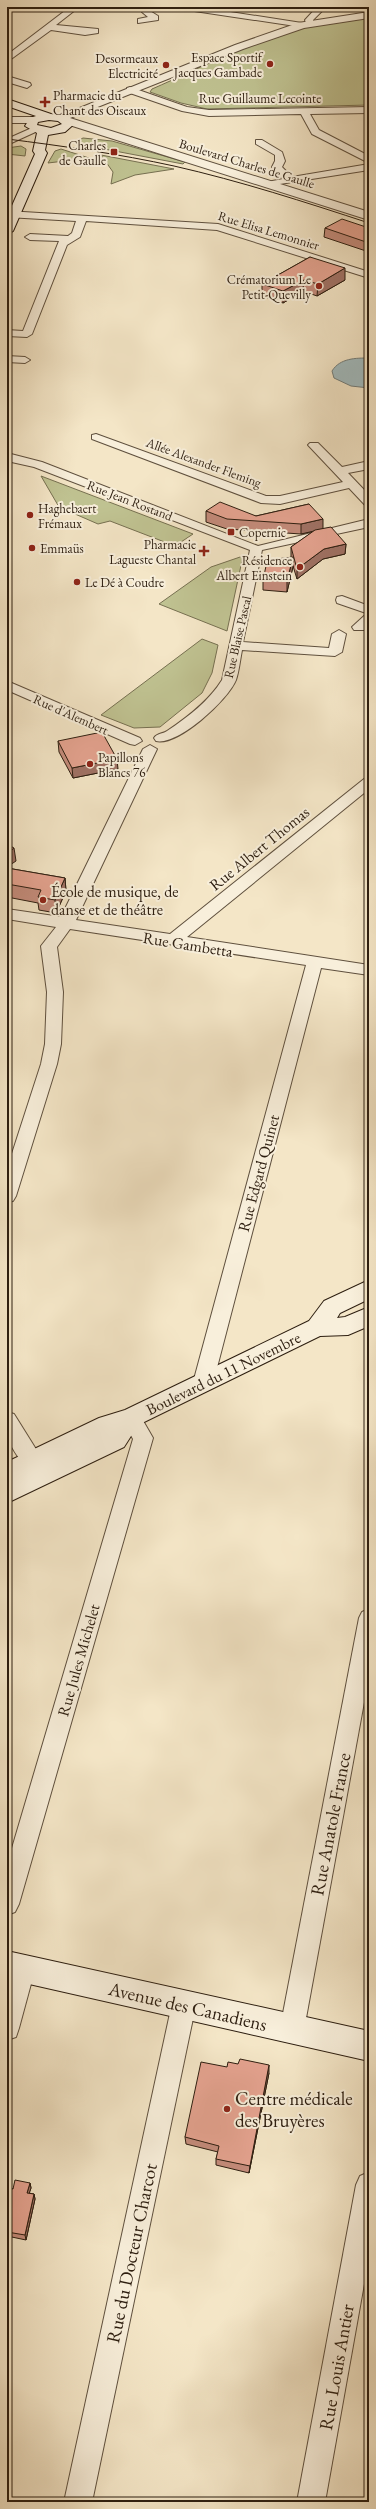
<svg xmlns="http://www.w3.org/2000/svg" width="376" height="2509" font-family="'EB Garamond',serif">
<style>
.green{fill:#c0c392;stroke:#767051}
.water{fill:#a2bcc0;stroke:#737d7a}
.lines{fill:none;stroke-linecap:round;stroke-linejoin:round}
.minor-casing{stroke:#5f503e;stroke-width:2}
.tertiary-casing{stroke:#5f503e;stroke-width:2}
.secondary-casing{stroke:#2d1e10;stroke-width:2}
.minor{fill:#f8efdb;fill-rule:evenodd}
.tertiary{fill:#f8efdb;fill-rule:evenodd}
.secondary{fill:#f8efdb;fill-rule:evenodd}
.tram{stroke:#2d1e10;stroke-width:1}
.wall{fill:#c58c7c;stroke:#2d1e10}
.shaded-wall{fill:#a07265;stroke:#2d1e10}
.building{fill:#e5a390;stroke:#2d1e10}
.poi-dot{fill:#8f2418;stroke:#f8efdb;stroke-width:1.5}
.labels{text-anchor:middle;stroke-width:4;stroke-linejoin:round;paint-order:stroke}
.far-poi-label{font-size:13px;fill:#2d1e10;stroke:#f8efdb;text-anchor:end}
.far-street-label{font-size:13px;fill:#2d1e10;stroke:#f8efdb}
.street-label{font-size:16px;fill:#2d1e10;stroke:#f8efdb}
.poi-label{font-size:16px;fill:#2d1e10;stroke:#f8efdb;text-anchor:start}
.near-street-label{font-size:19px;fill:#2d1e10;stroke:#f8efdb}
.near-poi-label{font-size:19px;fill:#2d1e10;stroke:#f8efdb;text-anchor:start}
</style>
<rect width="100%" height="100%" fill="#f4e6c7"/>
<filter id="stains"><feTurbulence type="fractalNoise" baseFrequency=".005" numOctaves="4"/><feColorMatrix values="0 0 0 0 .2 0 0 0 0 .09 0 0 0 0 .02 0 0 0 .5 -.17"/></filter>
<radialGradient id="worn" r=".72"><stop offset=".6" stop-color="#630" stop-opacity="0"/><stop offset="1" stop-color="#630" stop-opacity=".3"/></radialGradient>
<!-- green -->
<g class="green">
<path d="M369 17V105L207 109 181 103 150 92 152 89C203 67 258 37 312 26 330 21 350 20 369 17Z"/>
<polygon points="83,138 112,141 185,162 183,164 78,144 77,141"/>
<polygon points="21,146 26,149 25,156 7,154 7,148"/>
<polygon points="61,149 89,158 48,163 55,151"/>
<polygon points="101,155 174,169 135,175 111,184 113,172"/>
<polygon points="41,476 193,534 175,546 110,521 98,524 59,507"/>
<polygon points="243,556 227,631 159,604 211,567"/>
<polygon points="202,639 218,645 212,673 202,693 160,727 134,728 101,715"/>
</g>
<!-- water -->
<path class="water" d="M369 358V388L351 386 334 378 332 371C340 358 356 358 369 358Z"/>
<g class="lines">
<!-- minor casing -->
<g class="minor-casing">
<g id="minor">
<polygon points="70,7 79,7 56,25 98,29 98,33 85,35 51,30 7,62 7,55"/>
<polygon points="142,7 150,7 150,11 158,16 158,20 138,23 138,19 148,17 142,12"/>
<polygon points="177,7 198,7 302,23 306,25 302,27 181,9"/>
<polygon points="317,7 326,7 313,20 313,26 307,26 305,20"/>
<polygon points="7,76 30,83 31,85 27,88 7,82"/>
<polygon points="130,87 187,107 209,110 369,107 369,113 310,114 319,130 369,156 369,163 312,134 301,114 209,116 182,111 127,92 127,88"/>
<polygon points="34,127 42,129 7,145 7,139"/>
<polygon points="256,140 262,140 282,152 285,161 282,167 292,177 369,164 369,170 267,186 267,182 283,179 272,167 275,161 275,155 256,144"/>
<polygon points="7,211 218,224 369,272 369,278 217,230 86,221 80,237 67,245 32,334 27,337 7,336 7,330 23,331 59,241 30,240 25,237 30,234 68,236 72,233 76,221 7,217"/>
<polygon points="7,356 25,357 30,360 25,363 7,362"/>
<polygon points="96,434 266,496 280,496 343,482 308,445 310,443 318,443 342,467 369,461 369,469 348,473 369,495 369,506 365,505 349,488 280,504 261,503 92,439 92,435"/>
<path d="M7 453 42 462 258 546 369 519V527L262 550 243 642 329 648 332 634 339 630 346 634 342 652 335 656 242 650C240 660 239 671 236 680 228 700 178 746 156 741L154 738C157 733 163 734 167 731 188 717 209 701 222 680L250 550 34 467 7 461Z"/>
<polygon points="342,596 369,606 369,614 337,603 336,600 337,597"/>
<polygon points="369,615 369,625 364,630 354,630 352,627 364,616"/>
<polygon points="7,681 140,738 142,741 135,745 130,744 7,690"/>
<polygon points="150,745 157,749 76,920 170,934 364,779 369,778 369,789 187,937 369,965 369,975 321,968 213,1383 210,1388 203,1391 196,1388 193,1383 306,965 70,929 57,947 63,992 61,1044 57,1064 16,1196 13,1201 7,1202 7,1169 41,1064 45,1044 47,992 41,946 56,927 7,919 7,909 61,917 143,749"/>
<polygon points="131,1410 138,1412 153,1438 19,1904 15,1912 7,1915 7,1865 133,1439 121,1418 124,1412"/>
<path d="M7 1412 14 1414 39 1454 42 1460 39 1466C24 1471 13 1451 8 1438 5 1431 7 1420 7 1412Z"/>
<polygon points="369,1609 369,1675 304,2029 301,2038 292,2041 283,2038 280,2029 359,1618 362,1612"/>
<polygon points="23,1957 31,1961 35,1969 19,2028 16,2037 7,2040 7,1984 15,1961"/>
<polygon points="184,1992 192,1996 196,2004 92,2502 64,2502 172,2004 176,1996"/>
<polygon points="369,2172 369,2256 325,2502 297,2502 356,2185 360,2176"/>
</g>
</g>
<!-- tertiary casing -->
<g class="tertiary-casing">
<g id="tertiary">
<polygon points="369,12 369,18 304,28 243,49 70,118 369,212 369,220 63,123 55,118 235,45 298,23"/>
<polygon points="7,117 34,117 40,120 34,123 7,123"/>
</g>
</g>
<!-- secondary casing -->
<g class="secondary-casing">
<g id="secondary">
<path d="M7 99 51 114 65 116 74 124 65 132 48 135 45 150 47 153 13 231 7 235V217L35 154 33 151 37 133 25 126 30 118 36 116 7 106ZM49 120 58 121 62 124 51 128 37 125 38 122Z"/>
<polygon points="369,1280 369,1299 340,1313 337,1318 345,1317 369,1307 369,1326 348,1335 320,1336 138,1425 124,1447 7,1503 7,1462 99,1418 125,1410 309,1321 324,1301"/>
<polygon points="7,1951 369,2031 369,2061 7,1979"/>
</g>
</g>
<!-- minor -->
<use href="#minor" class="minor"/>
<!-- tertiary -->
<use href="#tertiary" class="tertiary"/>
<!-- secondary -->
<use href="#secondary" class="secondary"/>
<!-- tram -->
<path class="tram" d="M7 139C63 146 119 154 174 166 240 181 305 202 369 223"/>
</g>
<!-- wall -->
<g class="wall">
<polygon points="325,228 369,228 369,252 324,237"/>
<polygon points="310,257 345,280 317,296 303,291 283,303 262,296 262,284"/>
<polygon points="309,504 323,529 346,544 345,554 323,559 297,579 293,566 287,592 263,590 263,580 291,557 291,547 314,531 301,534 227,529 206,522 206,511 256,516"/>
<polygon points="58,741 118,769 73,778 59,752"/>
<polygon points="7,868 65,878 66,891 56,913 39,910 38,903 7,897"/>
<polygon points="227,2067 269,2073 249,2173 216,2165 216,2159 218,2152 186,2144 185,2137"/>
<polygon points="30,2183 31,2188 29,2193 34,2194 35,2199 26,2240 7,2236 7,2188 13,2189"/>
</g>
<!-- shaded-wall -->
<g class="shaded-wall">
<polygon points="345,268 345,280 317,296 318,284"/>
<polygon points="304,280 303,291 283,303 283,291"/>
<polygon points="323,519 323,529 301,534 301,524"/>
<polygon points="346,544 345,554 323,559 297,579 297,569 324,549"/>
<polygon points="293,557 293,567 287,592 287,581"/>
<polygon points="117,759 118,769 73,778 72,768"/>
<polygon points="14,848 16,861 7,867 7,854"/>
<polygon points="65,878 66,891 56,913 55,900"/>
<polygon points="269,2065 269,2073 249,2173 250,2166"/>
<polygon points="30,2183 31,2188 28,2197 27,2193"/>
<polygon points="34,2194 35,2199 26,2240 25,2235"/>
</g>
<!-- building -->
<g class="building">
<polygon points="342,219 369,228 369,243 325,228"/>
<polygon points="310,257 345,268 318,284 304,280 283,291 262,284"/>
<polygon points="220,502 256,516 309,504 323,519 301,524 227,519 206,511"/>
<polygon points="331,527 346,544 324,549 297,569 291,547 315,530"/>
<polygon points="293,557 287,581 263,580 266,566 276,559"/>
<polygon points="102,732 117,759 72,768 58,741"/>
<polygon points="7,844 14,848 7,854"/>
<polygon points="7,868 65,878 55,900 38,897 41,890 7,884"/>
<polygon points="240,2059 269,2065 250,2166 216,2159 219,2146 185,2137 201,2062 227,2067 228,2062 238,2064"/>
<polygon points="15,2180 30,2183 27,2193 34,2194 25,2235 7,2232 7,2188 13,2189"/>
</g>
<!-- markers -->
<g class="poi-dot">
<circle cx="270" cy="64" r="4"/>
<circle cx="166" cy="65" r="4"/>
<path d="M43 96h4v4h4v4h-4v4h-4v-4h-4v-4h4z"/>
<rect x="110" y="148" width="8" height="8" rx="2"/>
<circle cx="319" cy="286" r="4"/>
<circle cx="30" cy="515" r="4"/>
<rect x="227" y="528" width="8" height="8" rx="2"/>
<circle cx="32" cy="548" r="4"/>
<path d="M202 545h4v4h4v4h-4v4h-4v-4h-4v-4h4z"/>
<circle cx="300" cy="567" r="4"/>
<circle cx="77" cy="582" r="4"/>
<circle cx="90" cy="764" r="4"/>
<circle cx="43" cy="900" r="4"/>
<circle cx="227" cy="2109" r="4"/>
</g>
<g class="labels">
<!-- far-poi labels -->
<g class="far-poi-label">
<text x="262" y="62">Espace Sportif<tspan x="262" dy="15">Jacques Gambade</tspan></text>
<text x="158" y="63">Desormeaux<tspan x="158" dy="15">Electricité</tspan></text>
<text x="53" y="100" text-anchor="start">Pharmacie du<tspan x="53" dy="15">Chant des Oiseaux</tspan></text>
<text x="106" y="150">Charles<tspan x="106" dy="15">de Gaulle</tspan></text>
<text x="311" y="284">Crématorium Le<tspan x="311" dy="15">Petit-Quevilly</tspan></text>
<text x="38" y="513" text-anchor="start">Haghebaert<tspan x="38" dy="15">Frémaux</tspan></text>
<text x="239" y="537" text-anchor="start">Copernic</text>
<text x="196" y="549">Pharmacie<tspan x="196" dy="15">Lagueste Chantal</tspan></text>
<text x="40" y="553" text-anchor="start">Emmaüs</text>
<text x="292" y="565">Résidence<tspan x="292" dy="15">Albert Einstein</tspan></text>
<text x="85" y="587" text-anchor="start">Le Dé à Coudre</text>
<text x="98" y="762" text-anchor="start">Papillons<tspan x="98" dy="15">Blancs 76</tspan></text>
</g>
<!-- far-street labels -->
<g class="far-street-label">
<text x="260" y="103">Rue Guillaume Lecointe</text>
<text transform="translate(247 163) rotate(17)" y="5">Boulevard Charles de Gaulle</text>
<text transform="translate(269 230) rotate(17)" y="5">Rue Elisa Lemonnier</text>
<text transform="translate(204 462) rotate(20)" y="5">Allée Alexander Fleming</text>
<text transform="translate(130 500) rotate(21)" y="5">Rue Jean Rostand</text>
<text transform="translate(237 637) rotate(-77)" y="5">Rue Blaise Pascal</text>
<text transform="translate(71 714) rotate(24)" y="5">Rue d'Alembert</text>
</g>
<!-- street labels -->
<g class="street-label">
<text transform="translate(259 848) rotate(-39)" y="6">Rue Albert Thomas</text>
<text transform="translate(188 944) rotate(9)" y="6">Rue Gambetta</text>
<text transform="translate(258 1173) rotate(-75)" y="6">Rue Edgard Quinet</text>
<text transform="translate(223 1373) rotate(-26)" y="6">Boulevard du 11 Novembre</text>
<text transform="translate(78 1660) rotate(-74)" y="6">Rue Jules Michelet</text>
</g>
<!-- poi labels -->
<g class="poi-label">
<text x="51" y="897">École de musique, de<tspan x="51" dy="18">danse et de théâtre</tspan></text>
</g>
<!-- near-street labels -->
<g class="near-street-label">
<text transform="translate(330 1824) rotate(-79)" y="7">Rue Anatole France</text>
<text transform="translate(188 2006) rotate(13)" y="7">Avenue des Canadiens</text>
<text transform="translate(131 2253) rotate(-78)" y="7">Rue du Docteur Charcot</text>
<text transform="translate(336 2367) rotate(-80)" y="7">Rue Louis Antier</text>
</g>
<!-- near-poi labels -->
<g class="near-poi-label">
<text x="235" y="2105">Centre médicale<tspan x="235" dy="22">des Bruyères</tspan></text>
</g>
</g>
<!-- margin -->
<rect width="376" height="2509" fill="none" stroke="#f4e6c7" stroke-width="24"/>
<rect x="8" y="8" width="360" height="2493" fill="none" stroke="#2d1e10" stroke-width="2"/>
<rect x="12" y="12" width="352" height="2485" fill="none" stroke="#2d1e10"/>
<rect width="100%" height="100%" filter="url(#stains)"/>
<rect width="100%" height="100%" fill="url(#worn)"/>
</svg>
